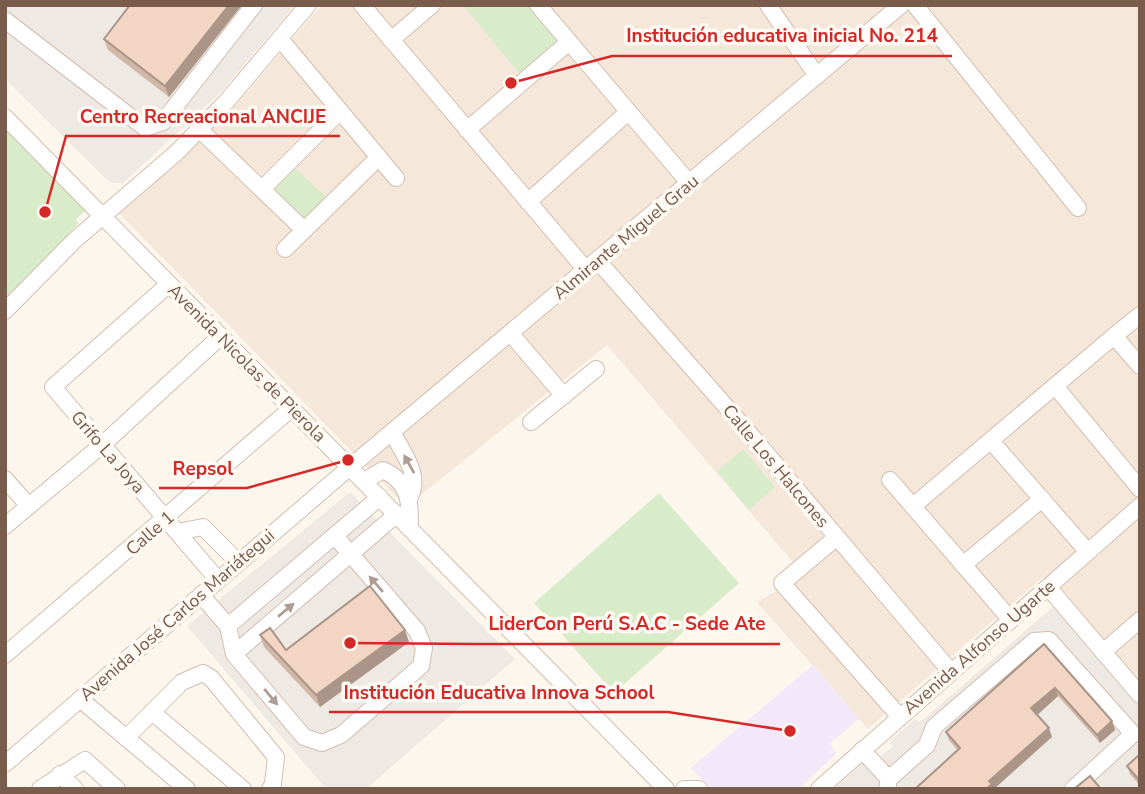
<svg xmlns="http://www.w3.org/2000/svg" width="1145" height="794" font-family="'Nunito Sans',sans-serif">
<style>
.residential{fill:#f5e8da}
.industrial{fill:#efe9e4}
.education{fill:#f3e8fa}
.green{fill:#d8ecc9}
.lines{fill:none;stroke-linecap:round;stroke-linejoin:round}
.minor-casing{stroke:#d1beb0;stroke-width:18}
.minor{stroke:#fff;stroke-width:16}
.wall{fill:#d1b7a8}
.shaded-wall{fill:#aa9588}
.building{fill:#f3d5c3;stroke:#aa9588;stroke-width:2}
.oneway{fill:#af9d94}
.labels{text-anchor:middle;stroke-width:7;stroke-linejoin:round;paint-order:stroke}
.street-label{font-size:18px;fill:#7a5c4d;stroke:#fffaf3}
.leader{fill:none;stroke:#d62828;stroke-width:2.5}
.callout-dot{fill:#d62828;stroke:#fffaf3;stroke-width:2.5}
.callout-label{font-size:19px;text-anchor:middle;font-weight:bold;fill:#d62828;stroke:#fffaf3;stroke-width:7;stroke-linejoin:round;paint-order:stroke}
</style>
<rect width="100%" height="100%" fill="#fdf6ec"/>
<!-- residential -->
<polygon class="residential" points="322,5 1140,5 1140,683 1043,577 868,729 757,602 804,575 607,345 406,507 118,212 227,115"/>
<!-- industrial -->
<g class="industrial">
<polygon points="5,5 295,5 220,93 123,183 110,183 5,79"/>
<polygon points="350,492 515,659 366,789 326,789 187,626"/>
<polygon points="1055,605 1140,705 1140,789 834,789 867,759 876,760 893,746 889,742 915,719 920,722 925,718"/>
</g>
<!-- education -->
<polygon class="education" points="813,665 859,719 830,743 836,754 798,789 711,789 691,768"/>
<!-- green -->
<g class="green">
<polygon points="463,5 530,5 559,40 519,73"/>
<path d="M5 124 28 147C29 157 34 161 44 163L86 210 76 219 79 223 5 299Z"/>
<polygon points="294,167 327,198 306,220 273,188"/>
<polygon points="743,449 775,487 749,510 717,471"/>
<polygon points="659,493 739,583 614,693 534,603"/>
</g>
<g class="lines">
<!-- minor casing -->
<g class="minor-casing">
<g id="minor">
<polyline points="362,5 587,271"/>
<polyline points="538,5 690,184"/>
<polyline points="768,5 817,76"/>
<polyline points="915,5 1078,208"/>
<polyline points="5,20 145,128 163,122 254,5"/>
<polyline points="281,40 396,178"/>
<polyline points="391,40 432,5"/>
<polyline points="5,117 666,789"/>
<polyline points="199,129 304,230"/>
<polyline points="467,130 569,42"/>
<polyline points="262,189 340,111"/>
<polyline points="528,202 628,112"/>
<polyline points="285,249 379,157"/>
<polyline points="598,261 743,426 951,672"/>
<polyline points="169,284 53,387 218,580"/>
<polyline points="5,311 75,240 176,153 226,102 308,5"/>
<polyline points="511,334 564,396"/>
<polyline points="1114,336 1140,315"/>
<polyline points="1055,386 1140,489"/>
<polyline points="531,422 596,369"/>
<path d="M392 432C403 454 421 473 410 497"/>
<polyline points="991,441 1088,552"/>
<polyline points="5,479 29,506"/>
<polyline points="890,480 1011,620"/>
<path d="M364 481 383 470C410 482 410 502 410 528"/>
<polyline points="913,506 1114,336 1140,366"/>
<polyline points="5,526 102,445 221,336"/>
<polyline points="177,532 203,527 238,562"/>
<polyline points="837,537 782,583 900,717"/>
<polyline points="963,565 1042,499"/>
<polyline points="1048,587 1140,695"/>
<polyline points="201,595 228,626 234,654 304,737 322,743 341,735 421,666 424,648 417,631 335,536"/>
<polyline points="228,626 380,497"/>
<polyline points="1103,652 1140,620"/>
<polyline points="234,654 397,514"/>
<polyline points="5,655 292,408"/>
<polyline points="80,699 187,789"/>
<polyline points="152,712 243,789"/>
<polyline points="126,738 182,682 203,673 211,678 276,757 273,784 270,789"/>
<polyline points="862,750 889,779"/>
<polyline points="5,764 350,467 901,5"/>
<polyline points="60,774 75,789"/>
<polyline points="40,789 85,760 117,789"/>
<polyline points="684,789 699,789"/>
<polyline points="819,789 1140,506"/>
<polyline points="887,789 889,779 927,745 934,727 1034,641 1049,640 1133,734 1073,789"/>
</g>
</g>
<!-- minor -->
<use href="#minor" class="minor"/>
</g>
<!-- wall -->
<g class="wall">
<polygon points="130,5 242,5 169,97 108,50 104,39"/>
<polygon points="260,635 286,650 409,642 320,707 264,647"/>
<polygon points="1044,644 1112,721 1115,730 1100,743 1058,696 1037,715 1052,737 958,751 949,740 946,732"/>
<polygon points="1140,754 1140,786 1130,774 1127,766"/>
</g>
<!-- shaded-wall -->
<g class="shaded-wall">
<polygon points="229,5 242,5 169,97 165,86"/>
<polygon points="405,630 409,642 320,707 316,695"/>
<polygon points="1055,688 1058,696 1035,717 1031,708"/>
<polygon points="1112,721 1115,730 1100,743 1097,735"/>
<polygon points="1049,728 1052,737 994,789 986,789 989,781"/>
</g>
<!-- building -->
<g class="building">
<polygon points="130,5 229,5 165,86 104,39"/>
<polygon points="370,586 405,630 316,695 260,635 270,628 286,650"/>
<polygon points="1044,644 1112,721 1097,735 1055,688 1031,708 1049,728 989,781 992,784 986,789 915,789 960,748 946,732"/>
<polygon points="1140,754 1140,781 1127,766"/>
<polygon points="1090,776 1101,789 1074,789"/>
</g>
<!-- one-way arrows -->
<defs><path id="oneway-solid" d="M-6-.8H1V-3.2L6.5 0L1 3.2V.8H-6Z" transform="scale(1.75)"/></defs>
<g class="oneway">
<use href="#oneway-solid" transform="translate(409 464) rotate(-119)"/>
<use href="#oneway-solid" transform="translate(376 584) rotate(-131)"/>
<use href="#oneway-solid" transform="translate(286 610) rotate(-40)"/>
<use href="#oneway-solid" transform="translate(271 697) rotate(50)"/>
</g>
<g class="labels">
<!-- street labels -->
<g class="street-label">
<text transform="translate(626 237) rotate(-40)" y="6">Almirante Miguel Grau</text>
<text transform="translate(247 363) rotate(45)" y="6">Avenida Nicolas de Pierola</text>
<text transform="translate(108 452) rotate(49)" y="6">Grifo La Joya</text>
<text transform="translate(776 466) rotate(50)" y="6">Calle Los Halcones</text>
<text transform="translate(150 533) rotate(-41)" y="6">Calle 1</text>
<text transform="translate(177 615) rotate(-41)" y="6">Avenida José Carlos Mariátegui</text>
<text transform="translate(979 647) rotate(-41)" y="6">Avenida Alfonso Ugarte</text>
</g>
</g>
<!-- callouts -->
<path class="leader" d="M511 83L612 56H952M45 212L66 136H340M348 460L247 488H159M350 643L475 644H780M790 731L668 712H329"/>
<g class="callout-dot">
<circle cx="511" cy="83" r="7"/>
<circle cx="45" cy="212" r="7"/>
<circle cx="348" cy="460" r="7"/>
<circle cx="350" cy="643" r="7"/>
<circle cx="790" cy="731" r="7"/>
</g>
<g class="callout-label">
<text x="782" y="42">Institución educativa inicial No. 214</text>
<text x="203" y="123">Centro Recreacional ANCIJE</text>
<text x="203" y="475">Repsol</text>
<text x="627" y="630">LiderCon Perú S.A.C - Sede Ate</text>
<text x="499" y="699">Institución Educativa Innova School</text>
</g>
<!-- border -->
<rect width="1145" height="794" fill="none" stroke="#7a5c4d" stroke-width="14"/>
</svg>
